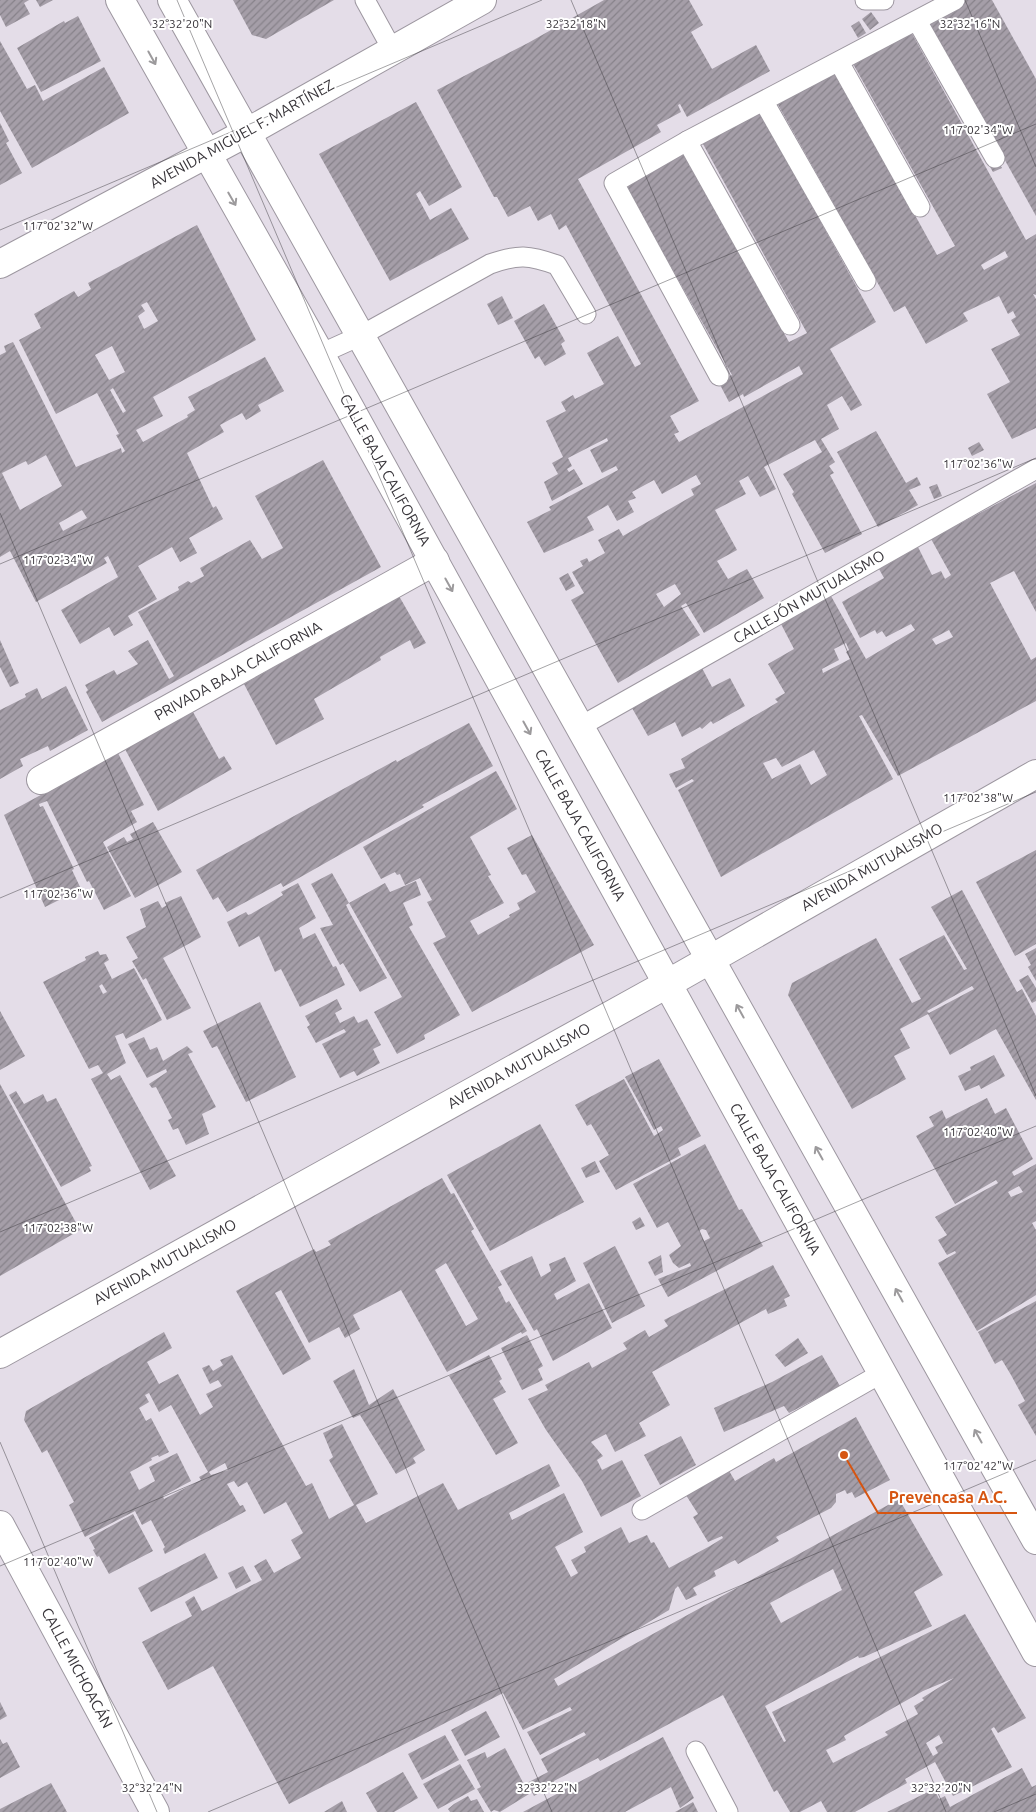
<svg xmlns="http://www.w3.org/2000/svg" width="1036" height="1812" font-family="Ubuntu,sans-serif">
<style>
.building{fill:url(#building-hatch);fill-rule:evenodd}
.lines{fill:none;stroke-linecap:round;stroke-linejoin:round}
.lane-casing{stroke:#9d97a0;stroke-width:21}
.street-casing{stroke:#9d97a0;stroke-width:30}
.secondary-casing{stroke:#9d97a0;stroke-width:30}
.lane{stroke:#fff;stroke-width:19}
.street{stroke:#fff;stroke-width:28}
.secondary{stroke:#fff;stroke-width:28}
.oneway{stroke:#9c9a9c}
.ticks{fill:none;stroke:#38353a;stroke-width:1;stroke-opacity:0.45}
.labels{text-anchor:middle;stroke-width:4;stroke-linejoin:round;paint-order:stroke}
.street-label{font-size:15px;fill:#38353a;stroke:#fff}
.ticks-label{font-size:12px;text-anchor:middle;fill:#38353a;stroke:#fff;stroke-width:4;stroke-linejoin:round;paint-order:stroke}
.leader{fill:none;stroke:#d65511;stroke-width:2}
.callout-dot{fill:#d65511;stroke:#fff;stroke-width:2}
.callout-label{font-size:16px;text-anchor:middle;font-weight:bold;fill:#d65511;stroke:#fff;stroke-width:4;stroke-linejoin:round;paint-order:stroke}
</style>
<defs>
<pattern id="building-hatch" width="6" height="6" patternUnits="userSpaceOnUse" patternTransform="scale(1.25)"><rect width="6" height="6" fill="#a59ea8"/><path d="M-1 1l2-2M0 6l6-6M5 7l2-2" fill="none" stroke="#87828a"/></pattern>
</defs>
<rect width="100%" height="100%" fill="#e4dde8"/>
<!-- building -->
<g class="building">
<polygon points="0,0 29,0 24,3 30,14 6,27 0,15"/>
<polygon points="36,0 53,0 40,7"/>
<polygon points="233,0 334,0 266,39 252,35"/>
<path d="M604 0H689L703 25 691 32 712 69 756 45 770 71 687 117 680 104 678 105 681 112 657 125 661 132 578 179 699 401 670 416 679 432 674 434 679 442 803 374 799 366 744 397 743 394 729 402 718 381 732 375 626 187 684 154 789 342 807 333 703 144 760 112 876 322 830 349 862 405 851 411 842 396 827 405 839 429 821 439 835 462 829 466 834 473 830 475 862 534 825 553 792 494 794 492 783 474 822 452 815 440 764 467 776 489 760 497 748 476 739 481 746 494 715 510 737 550 717 561 728 579 747 569 764 598 704 633 686 603 681 606 700 635 618 683 571 600 584 593 572 572 583 566 580 561 587 558 589 562 605 553 598 540 619 529 623 536 694 495 691 489 701 484 696 475 662 494 654 480 632 492 636 498 628 501 634 512 617 521 608 505 587 517 594 530 544 553 527 522 551 510 549 507 618 470 616 466 602 473 590 450 608 441 607 438 568 458 572 466 567 469 569 472 574 469 583 484 552 501 544 482 558 474 552 463 563 457 546 421 566 411 561 402 573 395 575 399 604 384 587 353 618 336 635 367 641 364 566 225 559 230 551 214 538 221 530 206 508 217 497 197H494L437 90 528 43ZM675 584 681 594 664 607 656 594Z"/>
<polygon points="960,0 992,0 1036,79 1036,216 927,20"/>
<polygon points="871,12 879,23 870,30 862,19"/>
<polygon points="78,16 101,61 41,92 17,48 64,21 65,23"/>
<polygon points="859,21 866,33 858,38 851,26"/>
<path d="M910 30 1026 240 1036 234V295L1033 294 1036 299V428L1012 439 987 394 1010 382 991 349 1020 335 1011 320 1016 317 1013 311 1008 314 999 296 963 313 968 321 926 344 905 306 894 312 867 264 854 254 860 251 843 221 836 224 830 210 836 208 777 103 835 70 937 255 955 246 852 62ZM1005 251 1008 257 984 270 981 265Z"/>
<polygon points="0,41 27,89 35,85 43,101 104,67 129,113 32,168 0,111"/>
<polygon points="416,102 462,187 429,206 420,191 416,194 430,220 451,208 469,239 390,281 319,154"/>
<polygon points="0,123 9,141 6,143 22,173 0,185"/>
<polygon points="996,157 1002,168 993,172 987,162"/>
<path d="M197 225 256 340 153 397 163 416 136 430 143 442 188 417 187 415 195 410 188 397 265 357 284 391 258 405 261 411 246 420 242 413 220 425 224 432 187 453 213 508 216 506 223 519 189 538 197 553 180 562 172 547 138 566 157 599 128 616 133 625 114 636 109 627 80 644 61 610 118 577 108 556 104 558 107 563 36 602 10 551 0 557V355L6 352 4 346 13 342 76 467 121 448 122 453 125 451 116 435 119 434 97 393 56 414 19 340 41 328 34 314 74 291 78 297 91 289 88 283ZM147 302 158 321 144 329 138 316 145 311 141 305ZM112 346 125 372 109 380 95 355ZM113 388 126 411 123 413 110 390ZM46 455 62 486 20 510 2 473 26 461 28 465ZM82 510 87 518 63 531 59 523Z"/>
<polygon points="502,296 513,318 498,325 487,304"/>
<polygon points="544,304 565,341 561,344 566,354 545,366 539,356 535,359 514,321"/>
<polygon points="876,431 906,483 917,477 921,485 909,490 918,505 878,527 837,452"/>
<polygon points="979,442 984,450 972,456 968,448"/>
<polygon points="323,460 381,567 102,722 86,692 88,690 85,685 114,670 117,675 138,664 128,651 148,640 169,679 174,676 138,612 179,590 178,587 188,581 191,583 204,576 200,568 250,540 262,559 283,548 255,496"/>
<path d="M1036 483V612L1014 571 990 583 1031 660 1036 657V701L898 776 862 715 859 716 893 779 721 877 678 790 694 781 692 779 676 788 669 774 685 768 681 759 778 702 775 699 785 693 768 664 794 649 781 624 831 596 866 659 915 630 911 624 886 637 882 631 877 634 875 630 860 638 842 602 884 578 879 569 918 547 932 575 941 571 945 579 951 575 931 539ZM949 630 953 637 936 645 932 639ZM846 643 849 650 846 652 850 659 823 673 822 669 839 660 834 649ZM814 750 827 775 811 785 800 764 772 779 763 763 776 758 782 767Z"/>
<polygon points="937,484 942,496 934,499 929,487"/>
<polygon points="568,573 575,586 566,591 559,578"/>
<polygon points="399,596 426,643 414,649 410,640 380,657 381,660 314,699 324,719 276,745 244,684"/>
<polygon points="0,640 19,683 10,687 0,667"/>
<polygon points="702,668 712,687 730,678 745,706 713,724 711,721 702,729 700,727 682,737 675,722 648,736 632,708"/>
<polygon points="66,686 88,730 50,751 48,746 20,759 23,766 0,779 0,710 26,697 25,694 37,688 42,699"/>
<polygon points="193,712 219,759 224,756 232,769 158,811 125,749"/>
<polygon points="469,723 493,766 422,805 424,807 283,887 281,883 227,912 218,897 213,900 196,870 396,760 397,762"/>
<polygon points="118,753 144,805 131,811 137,822 103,842 131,896 104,910 89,881 87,882 47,801 39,804 40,807 43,806 74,869 72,870 81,889 45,907 4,815"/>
<polygon points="496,771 517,809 470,837 491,875 488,876 504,903 470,921 478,935 510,917 509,915 520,909 517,903 536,892 526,874 522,875 507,848 532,835 594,945 472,1012 433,943 446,937 427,902 432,900 420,878 405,885 400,874 397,875 395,872 381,879 363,847"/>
<polygon points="153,822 182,872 135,898 107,847 124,837 127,842 133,839 130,834"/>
<polygon points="1036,850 1036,944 1015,956 976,882"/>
<polygon points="332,873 349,903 385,883 390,892 416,881 421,895 403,903 413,925 409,927 460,1015 424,1035 425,1039 397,1054 374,1012 402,997 349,903 346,905 351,915 387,978 360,992 343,963 340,965 320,928 333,925 311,884"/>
<polygon points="298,883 316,918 299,928 303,939 315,933 333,967 336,966 345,985 300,1007 281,969 275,972 259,936 239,947 227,922 246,912 248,915 251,914 283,895 281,892"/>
<path d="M962 890 1017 992 1022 989 1036 1016V1100L996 1029 950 1055 928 1014 900 1029 910 1048 894 1056 906 1079 852 1109 788 995 792 983 876 938 912 1003 921 999 899 959 944 935 964 970 967 969 931 907ZM972 986 974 989 929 1013 927 1011Z"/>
<polygon points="181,896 201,937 163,958 191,1008 167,1020 146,978 143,980 132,961 138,958 126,937 146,927 140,909 158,901 162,908 167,905 165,903"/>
<polygon points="1036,948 1036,981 1028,967 1031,965 1025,954"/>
<path d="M98 951 100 955 106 954 109 960 104 963 112 979 134 968 162 1020 126 1039 123 1033 115 1036 126 1063 107 1074 111 1080 120 1075 176 1176 150 1190 91 1079 103 1073 98 1065 89 1069 43 982 86 960 85 957ZM102 984 107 992 103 994 99 986Z"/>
<polygon points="1028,975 1036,988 1036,1001 1032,1003 1019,980"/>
<polygon points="337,999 342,1009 335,1013 340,1023 354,1016 358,1023 367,1019 381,1045 373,1049 380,1063 357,1076 354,1071 340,1078 322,1044 346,1032 344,1029 316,1043 307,1027 310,1025 305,1016"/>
<polygon points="260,1002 296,1077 246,1102 217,1046 212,1048 203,1031"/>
<polygon points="0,1011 25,1056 0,1070"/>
<polygon points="144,1037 150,1050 157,1047 163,1061 187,1046 193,1052 188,1054 216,1107 202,1114 209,1134 186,1145 178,1128 173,1130 168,1120 172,1118 156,1087 152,1088 149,1084 167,1072 166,1069 147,1078 128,1044"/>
<polygon points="994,1055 1005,1076 981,1089 979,1085 965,1091 958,1076 971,1070 970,1067"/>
<polygon points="659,1059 701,1136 678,1148 681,1155 616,1190 599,1161 609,1155 591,1124 587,1126 575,1105 624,1079 654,1136 663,1130 661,1126 654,1130 625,1077"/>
<polygon points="0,1084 80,1230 0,1276"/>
<polygon points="16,1091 24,1104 43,1094 47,1102 56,1098 92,1166 89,1167 91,1171 61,1187 9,1095"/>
<path d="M987 1098 995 1114 1006 1108 1033 1159 1012 1172 1014 1176 1036 1164V1221L1032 1223 1036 1230V1295L977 1331 938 1263 956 1253 955 1251 947 1255 938 1240 947 1235 935 1217 998 1183 996 1180 955 1204 916 1136 934 1126 929 1117 942 1110 946 1119ZM1019 1186 1023 1192 1011 1197 1008 1192Z"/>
<polygon points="540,1124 584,1202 490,1251 447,1175"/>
<path d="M705 1144 739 1210 742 1209 763 1246 668 1297 658 1279 691 1266 690 1263 679 1268 673 1263 669 1255 681 1246 668 1222 657 1228 633 1184ZM702 1229 706 1230 710 1238 704 1241 699 1231Z"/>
<polygon points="595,1161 600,1172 586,1178 581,1168"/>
<path d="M442 1178 451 1194 454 1193 474 1229 471 1231 502 1285 498 1287 506 1303 509 1301 527 1331 522 1334 521 1332 447 1372 401 1290 353 1315 360 1329 345 1338 339 1327 309 1343 281 1290 275 1293 311 1359 283 1375 236 1291 314 1249 316 1252 331 1245 328 1241ZM446 1263 478 1319 466 1326 435 1270Z"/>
<polygon points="640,1217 645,1226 636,1230 632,1222"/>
<polygon points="615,1246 645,1306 612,1323 583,1263"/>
<polygon points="661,1255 663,1272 655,1276 648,1262"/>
<polygon points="532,1256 541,1277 551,1271 549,1264 565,1257 576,1281 554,1294 557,1300 589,1283 612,1328 553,1361 537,1329 534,1331 500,1271"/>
<polygon points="773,1265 790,1296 784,1299 787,1306 768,1314 766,1309 652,1372 670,1405 639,1423 646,1436 615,1452 606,1434 591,1442 603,1456 597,1460 602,1470 622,1460 641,1496 601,1517 582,1481 546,1430 528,1399 548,1390 545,1385 589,1362 592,1368 627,1349 623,1343 645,1330 649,1337 668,1326 664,1320"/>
<polygon points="1036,1301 1036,1436 1018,1405 1025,1401 1011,1375 1002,1360 995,1364 978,1332"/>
<path d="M164 1332 172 1348 147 1362 159 1384 178 1374 200 1415 213 1407 206 1394 222 1386 218 1380 210 1384 202 1368 209 1365 213 1371 223 1365 220 1360 232 1355 306 1486 312 1483 329 1519 354 1505 329 1460 333 1457 323 1433 342 1424 378 1494 356 1505 366 1523 443 1483 458 1510 549 1464 560 1486 509 1513 512 1520 564 1493 583 1532 555 1547 571 1577 578 1573 571 1560 586 1552 584 1547 621 1527 629 1543 647 1535 651 1543 654 1542 669 1568 710 1546 723 1538 722 1536 708 1542 693 1517 698 1514 684 1492 728 1469 735 1481 774 1458 776 1462 856 1417 890 1480 855 1498 852 1492 847 1494 845 1490 836 1494V1502L831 1508 776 1537 779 1541 738 1564 735 1560 714 1571 716 1576 693 1588 697 1595 686 1600 678 1586 675 1589 669 1610 554 1679 558 1686 899 1499 943 1575 914 1592 932 1626 864 1657 859 1658 858 1656 765 1706 784 1742 786 1741 772 1712 965 1614 1026 1718 998 1733 994 1727 991 1729 1012 1767 953 1796 935 1762 905 1779 907 1783 855 1812H827L821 1801 800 1812H790L777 1790 774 1792 723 1695 600 1761 598 1758 554 1781 553 1785 534 1796 527 1783 548 1772 541 1759 586 1735 584 1732 540 1755 527 1732 572 1710 570 1707 523 1730 503 1693 289 1804 213 1666 168 1690 142 1642 192 1616 185 1602 194 1596 202 1611 262 1580 254 1566 266 1559 274 1573 301 1558 291 1540 303 1533 286 1502 264 1514 247 1482 238 1487 234 1481 227 1484 240 1506 243 1505 246 1511 165 1554 163 1549 165 1547 151 1520 142 1525 135 1511 85 1537 69 1505 74 1502 47 1450 42 1453 24 1420 26 1411ZM149 1393 159 1412 171 1405 208 1472 199 1477 201 1480 164 1499 163 1496 191 1481 177 1453 149 1467 155 1481 139 1490 130 1472 152 1460 151 1458 158 1455 159 1457 169 1452 151 1418 146 1421 139 1408 149 1402 145 1395ZM225 1463 228 1470 211 1475 209 1472ZM833 1569 842 1590 781 1623 770 1603ZM954 1678 922 1698 924 1700 914 1706 918 1714 885 1732 888 1735 833 1763 826 1750 846 1740 844 1736 923 1691ZM939 1735 943 1743 935 1747 938 1753 933 1756 926 1743Z"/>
<polygon points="527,1335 543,1366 538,1369 543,1380 522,1390 501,1348"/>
<polygon points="798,1338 808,1353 785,1367 775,1355"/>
<polygon points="489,1355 502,1379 499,1381 506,1392 493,1399 518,1443 496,1455 449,1376"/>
<polygon points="822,1355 840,1386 789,1413 784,1406 724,1432 714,1408 772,1382"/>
<polygon points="354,1369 369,1405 393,1389 425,1450 413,1458 416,1463 396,1474 360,1415 353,1418 333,1381"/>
<polygon points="681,1436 696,1465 660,1485 644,1455"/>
<polygon points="133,1514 153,1551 109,1574 99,1556 97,1557 93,1550 95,1549 89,1538"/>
<polygon points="205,1553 218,1578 151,1612 138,1588"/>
<polygon points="243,1566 251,1581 236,1589 228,1573"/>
<polygon points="0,1702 7,1716 0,1720"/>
<polygon points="486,1711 500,1737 465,1756 451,1730"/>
<polygon points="445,1735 459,1760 422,1780 408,1754"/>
<polygon points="663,1737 694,1798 680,1808 671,1787 625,1812 523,1812"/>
<polygon points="0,1739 3,1744 7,1742 20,1767 0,1778"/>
<polygon points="505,1748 529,1794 500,1812 494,1810 491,1812 477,1789 481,1787 467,1760 485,1752 487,1758"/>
<polygon points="460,1764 475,1789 438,1809 423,1784"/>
<polygon points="1022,1768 1032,1787 1036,1785 1036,1812 887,1812 934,1789 939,1799 945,1796 950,1807"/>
<polygon points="403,1772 418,1798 394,1812 377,1812 366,1793"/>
<polygon points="51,1783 67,1812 0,1812 0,1809"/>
<polygon points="468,1796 471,1801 477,1799 484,1812 450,1812 448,1809 454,1804"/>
<polygon points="342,1801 347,1812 324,1812"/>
<polygon points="693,1802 698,1812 675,1812"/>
</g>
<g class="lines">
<!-- lane casing -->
<g class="lane-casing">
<g id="lane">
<polyline points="365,0 393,51"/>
<polyline points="865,0 884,0"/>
<polyline points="917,21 995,158"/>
<polyline points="839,62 920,207"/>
<polyline points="764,102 866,281"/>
<polyline points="687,141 790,325"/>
<path d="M320 354 360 336 490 264C518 254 529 255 557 265L586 314"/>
<polyline points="719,376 614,183 687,141 955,0"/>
<polyline points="581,726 1036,469"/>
<polyline points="642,1510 882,1373"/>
<polyline points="696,1751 728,1812"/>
</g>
</g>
<!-- street casing -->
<g class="street-casing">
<g id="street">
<polyline points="41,780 435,561"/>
<polyline points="0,1525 155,1812"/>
</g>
</g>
<!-- secondary casing -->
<g class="secondary-casing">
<g id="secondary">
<polyline points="120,0 320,354 1036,1652"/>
<polyline points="172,0 1036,1540"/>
<polyline points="0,264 246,133 482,0"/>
<polyline points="0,1354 667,984 1036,774"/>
</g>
</g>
<!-- lane -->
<use href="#lane" class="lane"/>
<!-- street -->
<use href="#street" class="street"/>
<!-- secondary -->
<use href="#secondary" class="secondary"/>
</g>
<!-- one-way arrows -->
<defs><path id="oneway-shaft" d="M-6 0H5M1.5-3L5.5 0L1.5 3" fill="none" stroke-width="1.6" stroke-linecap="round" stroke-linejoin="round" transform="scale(1.25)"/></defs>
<g class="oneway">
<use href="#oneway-shaft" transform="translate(152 58) rotate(61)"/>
<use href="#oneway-shaft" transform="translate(232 199) rotate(60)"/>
<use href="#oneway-shaft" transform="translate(449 585) rotate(61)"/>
<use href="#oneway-shaft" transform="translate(527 728) rotate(61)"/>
<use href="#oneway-shaft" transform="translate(740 1011) rotate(-119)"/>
<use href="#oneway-shaft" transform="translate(819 1153) rotate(-119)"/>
<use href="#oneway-shaft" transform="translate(899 1295) rotate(-119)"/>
<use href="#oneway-shaft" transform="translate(978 1436) rotate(-119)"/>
</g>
<!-- ticks -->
<path class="ticks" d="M177 0 946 1812M571 0 1036 1096M965 0 1036 167M0 230 542 0M0 513 552 1812M0 564 1036 124M0 898 1036 458M0 1232 1036 792M0 1442 157 1812M0 1566 1036 1126M208 1812 1036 1460M994 1812 1036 1794"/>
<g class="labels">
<!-- street labels -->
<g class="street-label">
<text transform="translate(242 134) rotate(-29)" y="5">AVENIDA MIGUEL F. MARTÍNEZ</text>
<text transform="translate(385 470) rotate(61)" y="5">CALLE BAJA CALIFORNIA</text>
<text transform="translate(809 597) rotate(-30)" y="5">CALLEJÓN MUTUALISMO</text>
<text transform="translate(238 671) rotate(-29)" y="5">PRIVADA BAJA CALIFORNIA</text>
<text transform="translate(580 825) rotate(61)" y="5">CALLE BAJA CALIFORNIA</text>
<text transform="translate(872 867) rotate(-30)" y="5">AVENIDA MUTUALISMO</text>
<text transform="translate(519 1066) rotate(-29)" y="5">AVENIDA MUTUALISMO</text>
<text transform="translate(775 1179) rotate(61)" y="5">CALLE BAJA CALIFORNIA</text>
<text transform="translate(165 1262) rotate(-29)" y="5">AVENIDA MUTUALISMO</text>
<text transform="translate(77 1668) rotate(62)" y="5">CALLE MICHOACÁN</text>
</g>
</g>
<g class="ticks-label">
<text x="182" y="28">32°32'20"N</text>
<text x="576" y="28">32°32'18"N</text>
<text x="970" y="28">32°32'16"N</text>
<text x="978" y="134">117°02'34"W</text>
<text x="58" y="230">117°02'32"W</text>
<text x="978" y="468">117°02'36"W</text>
<text x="58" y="564">117°02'34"W</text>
<text x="978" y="802">117°02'38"W</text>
<text x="58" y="898">117°02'36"W</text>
<text x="978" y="1136">117°02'40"W</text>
<text x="58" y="1232">117°02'38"W</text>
<text x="978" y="1470">117°02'42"W</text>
<text x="58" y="1566">117°02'40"W</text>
<text x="152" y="1792">32°32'24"N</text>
<text x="547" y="1792">32°32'22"N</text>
<text x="941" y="1792">32°32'20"N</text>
</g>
<!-- callouts -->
<path class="leader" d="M844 1455L878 1513H1017"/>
<circle class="callout-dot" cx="844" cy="1455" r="5"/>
<g class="callout-label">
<text x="948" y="1503">Prevencasa A.C.</text>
</g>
</svg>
